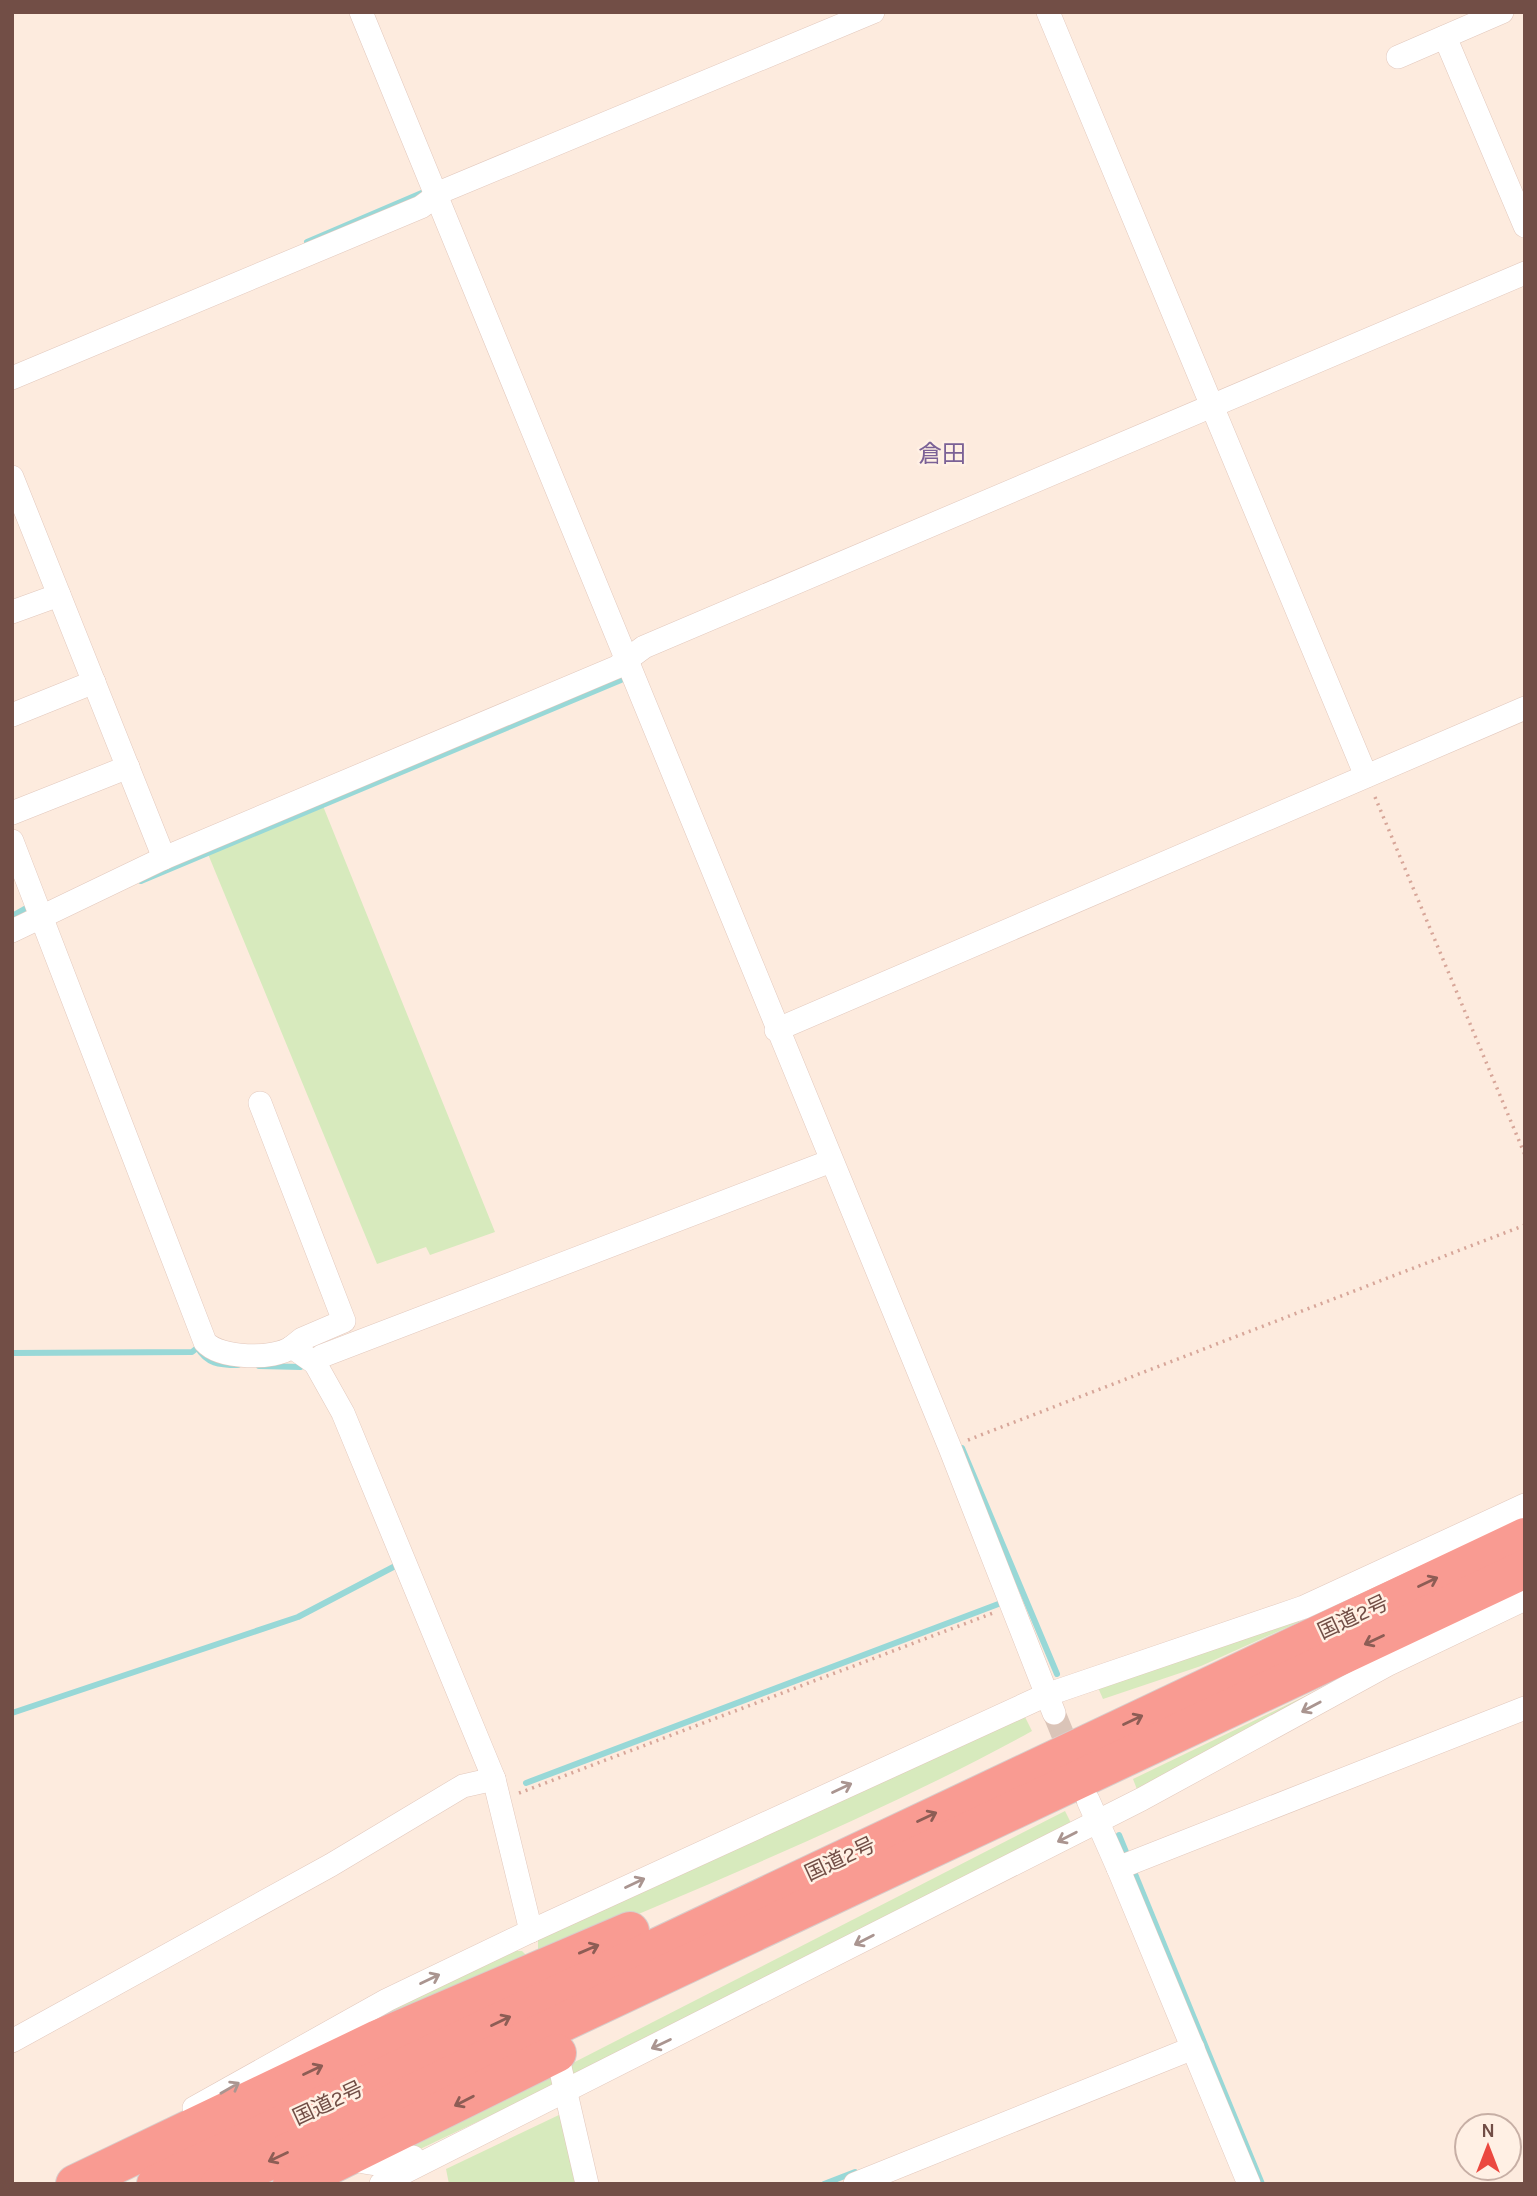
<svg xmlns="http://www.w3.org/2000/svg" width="1537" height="2196" font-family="Karla,'Noto Sans JP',sans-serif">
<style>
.green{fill:#d7eabd}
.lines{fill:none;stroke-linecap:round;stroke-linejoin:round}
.stream{stroke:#98d8d7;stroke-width:6}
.street-tunnel{stroke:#dac4b8;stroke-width:23;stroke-dasharray:23 11;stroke-linecap:butt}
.street-casing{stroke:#e2c8bd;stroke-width:24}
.highway-casing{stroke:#d8cdcb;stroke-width:40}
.path{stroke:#d7a699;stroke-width:3.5;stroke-dasharray:2 5;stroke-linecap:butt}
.street{stroke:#fff;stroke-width:23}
.highway{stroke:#f99b92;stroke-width:38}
.oneway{stroke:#8d5d55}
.oneway2{stroke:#aa9590}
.labels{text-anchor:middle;stroke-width:5;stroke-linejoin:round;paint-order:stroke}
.street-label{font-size:21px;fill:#724e46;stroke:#fff0e4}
.quarter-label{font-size:24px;fill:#7b6196;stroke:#fff0e4}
</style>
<rect width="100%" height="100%" fill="#fdebde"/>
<!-- green -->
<g class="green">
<polygon points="323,806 495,1232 430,1255 426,1247 377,1264 208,854"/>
<polygon points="1300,1618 1299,1622 1201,1666 1103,1699 1096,1683"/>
<polygon points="1322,1688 1138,1792 1133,1779"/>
<path d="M1023 1713 1032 1731C874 1818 704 1885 538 1957V1935Z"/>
<polygon points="1065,1811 1073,1827 575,2077 567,2066"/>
<polygon points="515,1951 522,1951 527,1956 304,2056 379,2013"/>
<polygon points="557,2070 555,2085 397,2160 388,2159"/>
<polygon points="561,2114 578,2184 449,2184 446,2169"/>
</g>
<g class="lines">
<!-- stream -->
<g class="stream">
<polyline points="307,242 424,192"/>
<polyline points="141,881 621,680"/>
<polyline points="12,916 28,907"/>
<path d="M197 1347C207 1364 219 1365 238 1365"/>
<polyline points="12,1353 192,1352 197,1348"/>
<polyline points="259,1366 301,1367 305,1362"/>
<polyline points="962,1448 1057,1674"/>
<polyline points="12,1713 298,1617 399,1564"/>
<polyline points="526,1783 1001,1603"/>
<polyline points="1119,1835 1262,2184"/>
<polyline points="824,2184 855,2172"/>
</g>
<!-- street-tunnel -->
<polyline class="street-tunnel" points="1054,1713 1074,1762"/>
<!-- street casing -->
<g class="street-casing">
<g id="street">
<polyline points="361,12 950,1448 1054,1713"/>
<polyline points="1048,12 1366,776"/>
<polyline points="1445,37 1525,226"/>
<polyline points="1398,57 1502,12"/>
<polyline points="12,378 421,207 443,191 873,12"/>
<polyline points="12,477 164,858"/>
<polyline points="12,612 59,595"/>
<polyline points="12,715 94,682"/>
<polyline points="12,813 128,767"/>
<path d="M12 841 205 1342C220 1359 274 1360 292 1347L315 1363"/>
<polyline points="12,931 164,858 617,667 644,647 1525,273"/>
<polyline points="776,1030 1525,708"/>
<polyline points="260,1103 344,1321 302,1339 292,1347"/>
<polyline points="315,1363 343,1413 494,1779 531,1931"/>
<polyline points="315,1363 322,1356 831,1161"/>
<polyline points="1088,1800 1118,1868"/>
<polyline points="12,2041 331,1865 463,1786 494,1779"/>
<polyline points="560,2067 587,2184"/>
<polyline points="194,2108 387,2000 531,1931 1046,1695 1304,1607 1525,1505"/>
<path d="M347 2158C371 2164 389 2168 413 2157"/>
<polyline points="381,2184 1142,1799 1387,1665 1525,1599"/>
<polyline points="855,2184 1193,2048"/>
<polyline points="1249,2184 1118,1868 1525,1708"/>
</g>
</g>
<!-- highway casing -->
<g class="highway-casing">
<g id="highway">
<polyline points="75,2184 378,2039 630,1931"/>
<polyline points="156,2184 1525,1537"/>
<polyline points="220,2184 1525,1569"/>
<polyline points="292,2184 557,2053"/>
</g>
</g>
<!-- path -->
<g class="path">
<polyline points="1375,797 1525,1155"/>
<polyline points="968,1440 1525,1225"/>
<polyline points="519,1793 993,1613"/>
</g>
<!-- street -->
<use href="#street" class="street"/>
<!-- highway -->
<use href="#highway" class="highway"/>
</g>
<!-- one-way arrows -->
<defs><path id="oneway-shaft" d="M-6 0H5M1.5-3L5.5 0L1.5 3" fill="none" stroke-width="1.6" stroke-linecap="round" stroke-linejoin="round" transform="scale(1.75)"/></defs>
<g class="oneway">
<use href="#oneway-shaft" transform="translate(1428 1582) rotate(-25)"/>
<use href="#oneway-shaft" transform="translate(1374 1640) rotate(155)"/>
<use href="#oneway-shaft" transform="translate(1133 1720) rotate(-25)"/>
<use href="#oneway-shaft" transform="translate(927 1817) rotate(-25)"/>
<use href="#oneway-shaft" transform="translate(589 1949) rotate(-23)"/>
<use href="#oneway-shaft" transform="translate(501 2021) rotate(-26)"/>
<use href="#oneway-shaft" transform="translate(313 2070) rotate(-25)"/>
<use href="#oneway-shaft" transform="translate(464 2101) rotate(153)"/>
<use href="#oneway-shaft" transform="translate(278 2157) rotate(155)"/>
</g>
<g class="oneway2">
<use href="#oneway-shaft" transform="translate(1311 1707) rotate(152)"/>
<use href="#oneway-shaft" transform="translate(842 1788) rotate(-25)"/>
<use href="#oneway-shaft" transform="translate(1067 1837) rotate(153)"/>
<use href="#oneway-shaft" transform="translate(635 1883) rotate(-25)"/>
<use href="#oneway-shaft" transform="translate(864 1940) rotate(153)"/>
<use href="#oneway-shaft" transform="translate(430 1979) rotate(-26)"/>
<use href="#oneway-shaft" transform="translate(661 2044) rotate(154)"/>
<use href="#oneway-shaft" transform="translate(230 2088) rotate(-30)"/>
</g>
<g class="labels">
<!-- street labels -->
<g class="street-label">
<text transform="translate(1353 1617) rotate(-25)" y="7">国道2号</text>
<text transform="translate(840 1859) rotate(-25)" y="7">国道2号</text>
<text transform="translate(328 2103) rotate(-25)" y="7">国道2号</text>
</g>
<!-- quarter labels -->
<g class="quarter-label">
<text x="942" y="462">倉田</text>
</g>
</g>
<!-- border -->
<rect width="1537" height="2196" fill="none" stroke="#724e46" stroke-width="28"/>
<!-- north arrow -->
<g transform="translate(1488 2147)"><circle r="33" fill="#fff0e4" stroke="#c7afa5" stroke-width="2"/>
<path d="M0-5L12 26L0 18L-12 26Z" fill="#eb483f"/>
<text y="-10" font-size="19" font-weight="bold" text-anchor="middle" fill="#724e46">N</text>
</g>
</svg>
